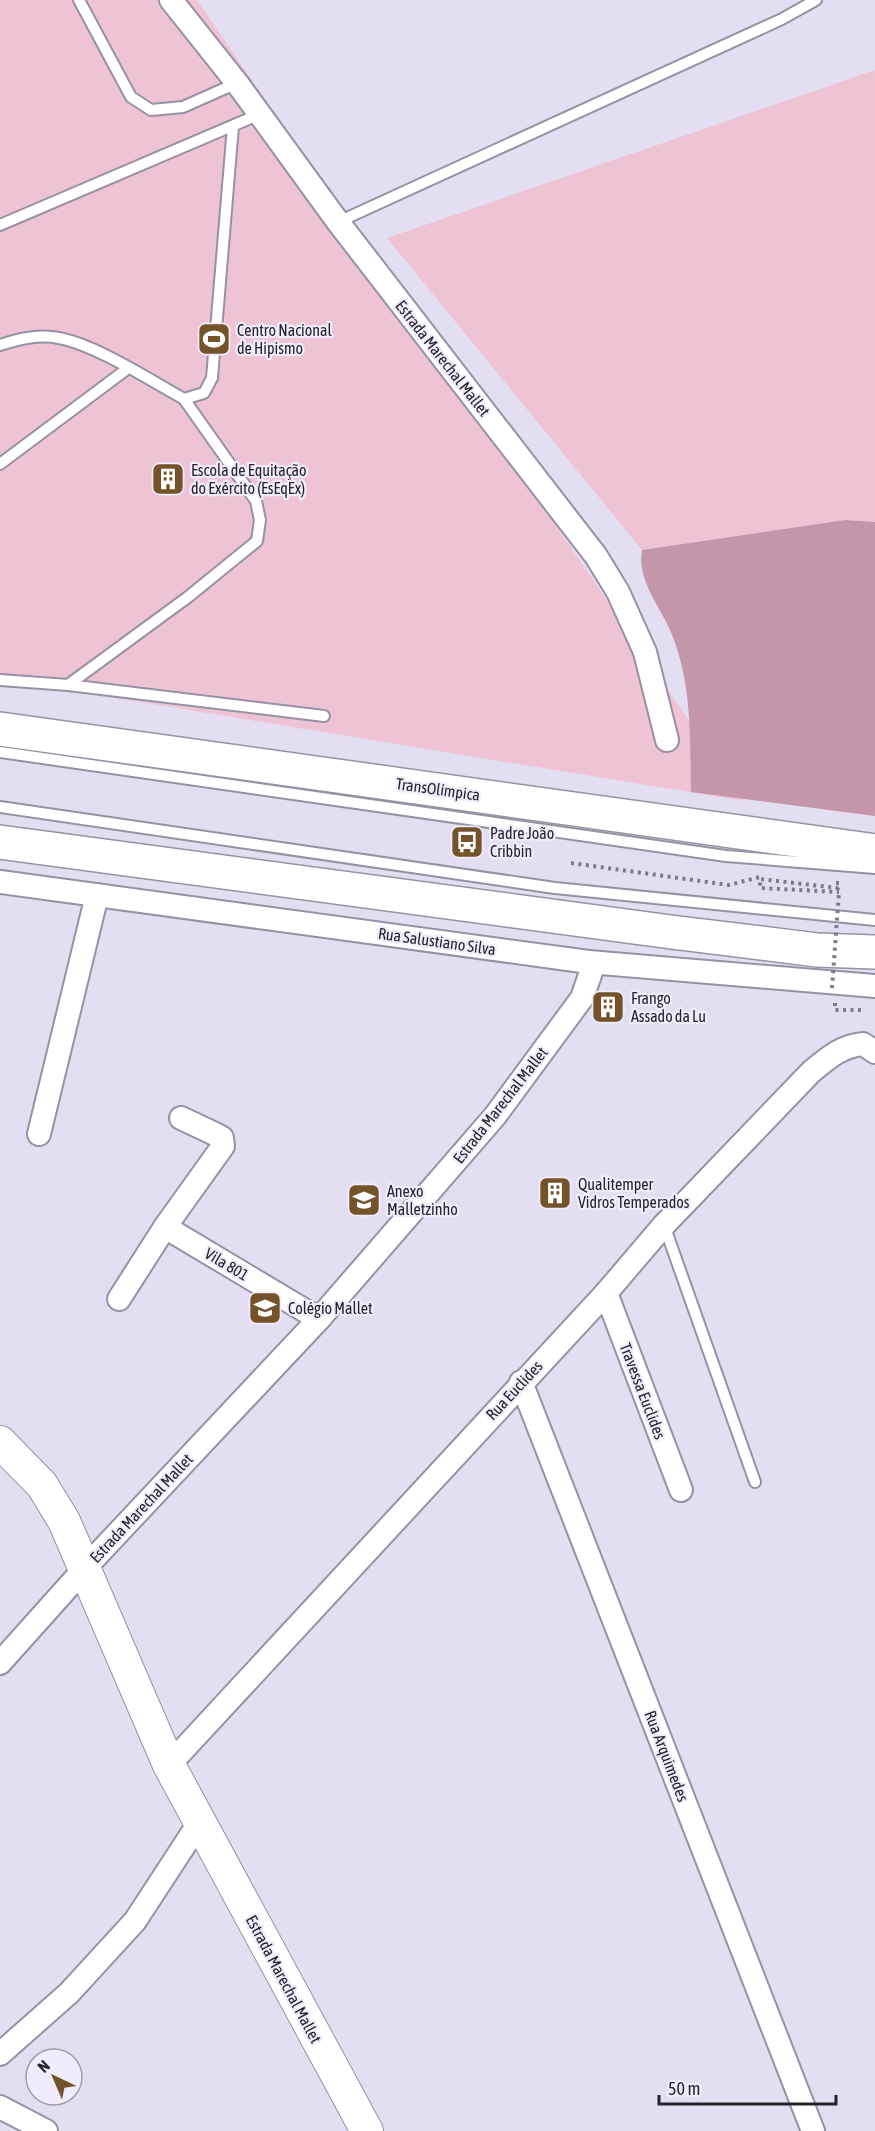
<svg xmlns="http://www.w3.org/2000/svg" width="875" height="2131" font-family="'Asap Condensed',sans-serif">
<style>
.green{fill:#eec4d5}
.forest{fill:#c396a9}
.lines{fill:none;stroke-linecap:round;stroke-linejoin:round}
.lane-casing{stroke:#9791a4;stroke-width:14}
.street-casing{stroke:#9791a4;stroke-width:26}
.secondary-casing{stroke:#9791a4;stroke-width:34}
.highway-casing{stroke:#9791a4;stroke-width:36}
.path{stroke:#7d7987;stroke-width:4;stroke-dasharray:3 4.5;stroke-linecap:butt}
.lane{stroke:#fff;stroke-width:10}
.street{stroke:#fff;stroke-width:22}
.secondary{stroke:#fff;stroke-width:32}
.highway{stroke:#fff;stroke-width:33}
.path-bridge{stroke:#7d7987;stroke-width:4;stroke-dasharray:3 4.5;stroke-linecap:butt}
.labels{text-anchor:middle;stroke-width:4.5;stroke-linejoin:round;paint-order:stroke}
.poi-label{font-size:16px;fill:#26232b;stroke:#f1ecfc;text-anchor:start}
.street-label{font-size:16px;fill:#26232b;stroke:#f1ecfc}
</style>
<rect width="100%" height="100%" fill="#e4def2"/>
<!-- green -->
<g class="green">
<polygon points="0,0 197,0 744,801 0,679"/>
<polygon points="875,70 875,522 845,520 642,550 387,238"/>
</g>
<!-- forest -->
<path class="forest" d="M845 520 875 522V816L691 792C690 740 692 689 674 640 664 610 636 582 642 550Z"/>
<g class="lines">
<!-- lane casing -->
<g class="lane-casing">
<g id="lane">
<polyline points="79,0 131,97 151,110 183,107 237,83"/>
<polyline points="338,222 782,19 816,0"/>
<polyline points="0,225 260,114"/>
<path d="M0 345C19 339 38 334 59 338 96 345 150 380 184 399L204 393 212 378 233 126"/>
<polyline points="0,464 127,369"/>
<polyline points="0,680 68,685 324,716"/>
<polyline points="68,685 188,597 257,541 260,520 256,501 184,399"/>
<polyline points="0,752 726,856 875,868"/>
<polyline points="0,807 555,888 875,920"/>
<polyline points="664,1225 755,1482"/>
</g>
</g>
<!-- street casing -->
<g class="street-casing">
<g id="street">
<polyline points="171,0 237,83 338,222 596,556 618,592 645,652 667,740"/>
<polyline points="0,882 589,962 875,986"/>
<polyline points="39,1134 97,895"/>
<polyline points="165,1227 223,1146 222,1138 217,1135 181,1118"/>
<polyline points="606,1293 681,1490"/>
<polyline points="119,1299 165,1227 319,1319"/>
<polyline points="521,1382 813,2131"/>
<polyline points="0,1663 85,1568 319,1319 495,1116 582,998 591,972 589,962"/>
<path d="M169 1765 606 1293 664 1225 811 1072C828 1058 841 1046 863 1044L875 1052"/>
<polyline points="0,2054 69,1993 135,1921 199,1823"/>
<polyline points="0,2107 46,2131"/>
</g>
</g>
<!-- secondary casing -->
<g class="secondary-casing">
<polyline id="secondary" points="0,1442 42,1485 64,1521 169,1765 367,2131"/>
</g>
<!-- highway casing -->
<g class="highway-casing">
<g id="highway">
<polyline points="0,729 875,851"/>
<polyline points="0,842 671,932 817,950 875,952"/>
</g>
</g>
<!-- path -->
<g class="path">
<polyline points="571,863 729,885 760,877"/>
<polyline points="836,883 839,883 838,888 760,879 760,888 839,892"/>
<polyline points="835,1003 835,1010 863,1010"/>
</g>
<!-- lane -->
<use href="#lane" class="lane"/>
<!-- street -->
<use href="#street" class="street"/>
<!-- secondary -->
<use href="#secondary" class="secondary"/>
<!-- highway -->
<use href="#highway" class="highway"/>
<!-- path-bridge -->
<polyline class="path-bridge" points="832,988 839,892"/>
</g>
<!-- icons -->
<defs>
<g id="stadium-square" transform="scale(1.725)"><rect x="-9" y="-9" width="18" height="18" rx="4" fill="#74532a" stroke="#f1ecfc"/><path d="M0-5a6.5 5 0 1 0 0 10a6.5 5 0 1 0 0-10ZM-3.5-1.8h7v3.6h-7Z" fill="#fff"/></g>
<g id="building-square" transform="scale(1.725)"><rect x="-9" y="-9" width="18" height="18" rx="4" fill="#74532a" stroke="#f1ecfc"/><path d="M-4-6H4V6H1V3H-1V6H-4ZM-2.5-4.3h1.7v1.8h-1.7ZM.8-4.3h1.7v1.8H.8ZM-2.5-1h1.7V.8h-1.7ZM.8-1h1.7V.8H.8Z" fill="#fff"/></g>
<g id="bus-square" transform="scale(1.725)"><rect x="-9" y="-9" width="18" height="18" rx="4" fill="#74532a" stroke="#f1ecfc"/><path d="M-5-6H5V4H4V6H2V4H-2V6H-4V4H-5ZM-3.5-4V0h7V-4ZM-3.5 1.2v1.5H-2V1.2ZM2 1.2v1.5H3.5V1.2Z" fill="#fff"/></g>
<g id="school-square" transform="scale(1.725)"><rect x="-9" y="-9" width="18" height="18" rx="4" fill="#74532a" stroke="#f1ecfc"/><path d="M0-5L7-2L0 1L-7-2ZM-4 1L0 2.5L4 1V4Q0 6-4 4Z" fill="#fff"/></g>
</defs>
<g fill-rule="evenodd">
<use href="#stadium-square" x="214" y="339"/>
<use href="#building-square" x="168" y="479"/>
<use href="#bus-square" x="467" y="842"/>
<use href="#building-square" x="608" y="1007"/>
<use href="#building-square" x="555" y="1193"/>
<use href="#school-square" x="364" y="1200"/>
<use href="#school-square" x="265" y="1308"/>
</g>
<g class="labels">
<!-- poi labels -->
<g class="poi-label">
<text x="237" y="336">Centro Nacional<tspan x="237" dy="18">de Hipismo</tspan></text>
<text x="191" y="476">Escola de Equitação<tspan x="191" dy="18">do Exército (EsEqEx)</tspan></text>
<text x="490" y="839">Padre João<tspan x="490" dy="18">Cribbin</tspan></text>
<text x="631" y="1004">Frango<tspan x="631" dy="18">Assado da Lu</tspan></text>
<text x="578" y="1190">Qualitemper<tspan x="578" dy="18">Vidros Temperados</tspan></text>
<text x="387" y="1197">Anexo<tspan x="387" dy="18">Malletzinho</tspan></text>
<text x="288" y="1314">Colégio Mallet</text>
</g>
<!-- street labels -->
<g class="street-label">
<text transform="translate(443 358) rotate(52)" y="6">Estrada Marechal Mallet</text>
<text transform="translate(438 789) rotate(8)" y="6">TransOlímpica</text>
<text transform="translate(437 941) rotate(8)" y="6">Rua Salustiano Silva</text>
<text transform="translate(500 1105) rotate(-52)" y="6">Estrada Marechal Mallet</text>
<text transform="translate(227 1264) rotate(31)" y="6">Vila 801</text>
<text transform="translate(514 1390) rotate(-47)" y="6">Rua Euclides</text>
<text transform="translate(643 1391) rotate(69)" y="6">Travessa Euclides</text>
<text transform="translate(141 1508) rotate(-47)" y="6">Estrada Marechal Mallet</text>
<text transform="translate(667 1756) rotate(69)" y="6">Rua Arquimedes</text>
<text transform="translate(284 1979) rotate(62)" y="6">Estrada Marechal Mallet</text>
</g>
</g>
<!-- north arrow -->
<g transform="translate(54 2077) rotate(316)"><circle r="28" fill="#f1ecfc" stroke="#a09ca8" stroke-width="1.5"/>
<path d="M0-4.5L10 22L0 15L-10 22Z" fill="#74532a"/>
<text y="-9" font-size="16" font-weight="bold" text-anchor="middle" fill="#26232b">N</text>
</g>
<!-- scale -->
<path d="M659 2095v9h177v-9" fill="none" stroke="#26232b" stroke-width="3"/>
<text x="668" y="2095" font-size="18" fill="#26232b" stroke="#f1ecfc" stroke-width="4.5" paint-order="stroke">50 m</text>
</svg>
